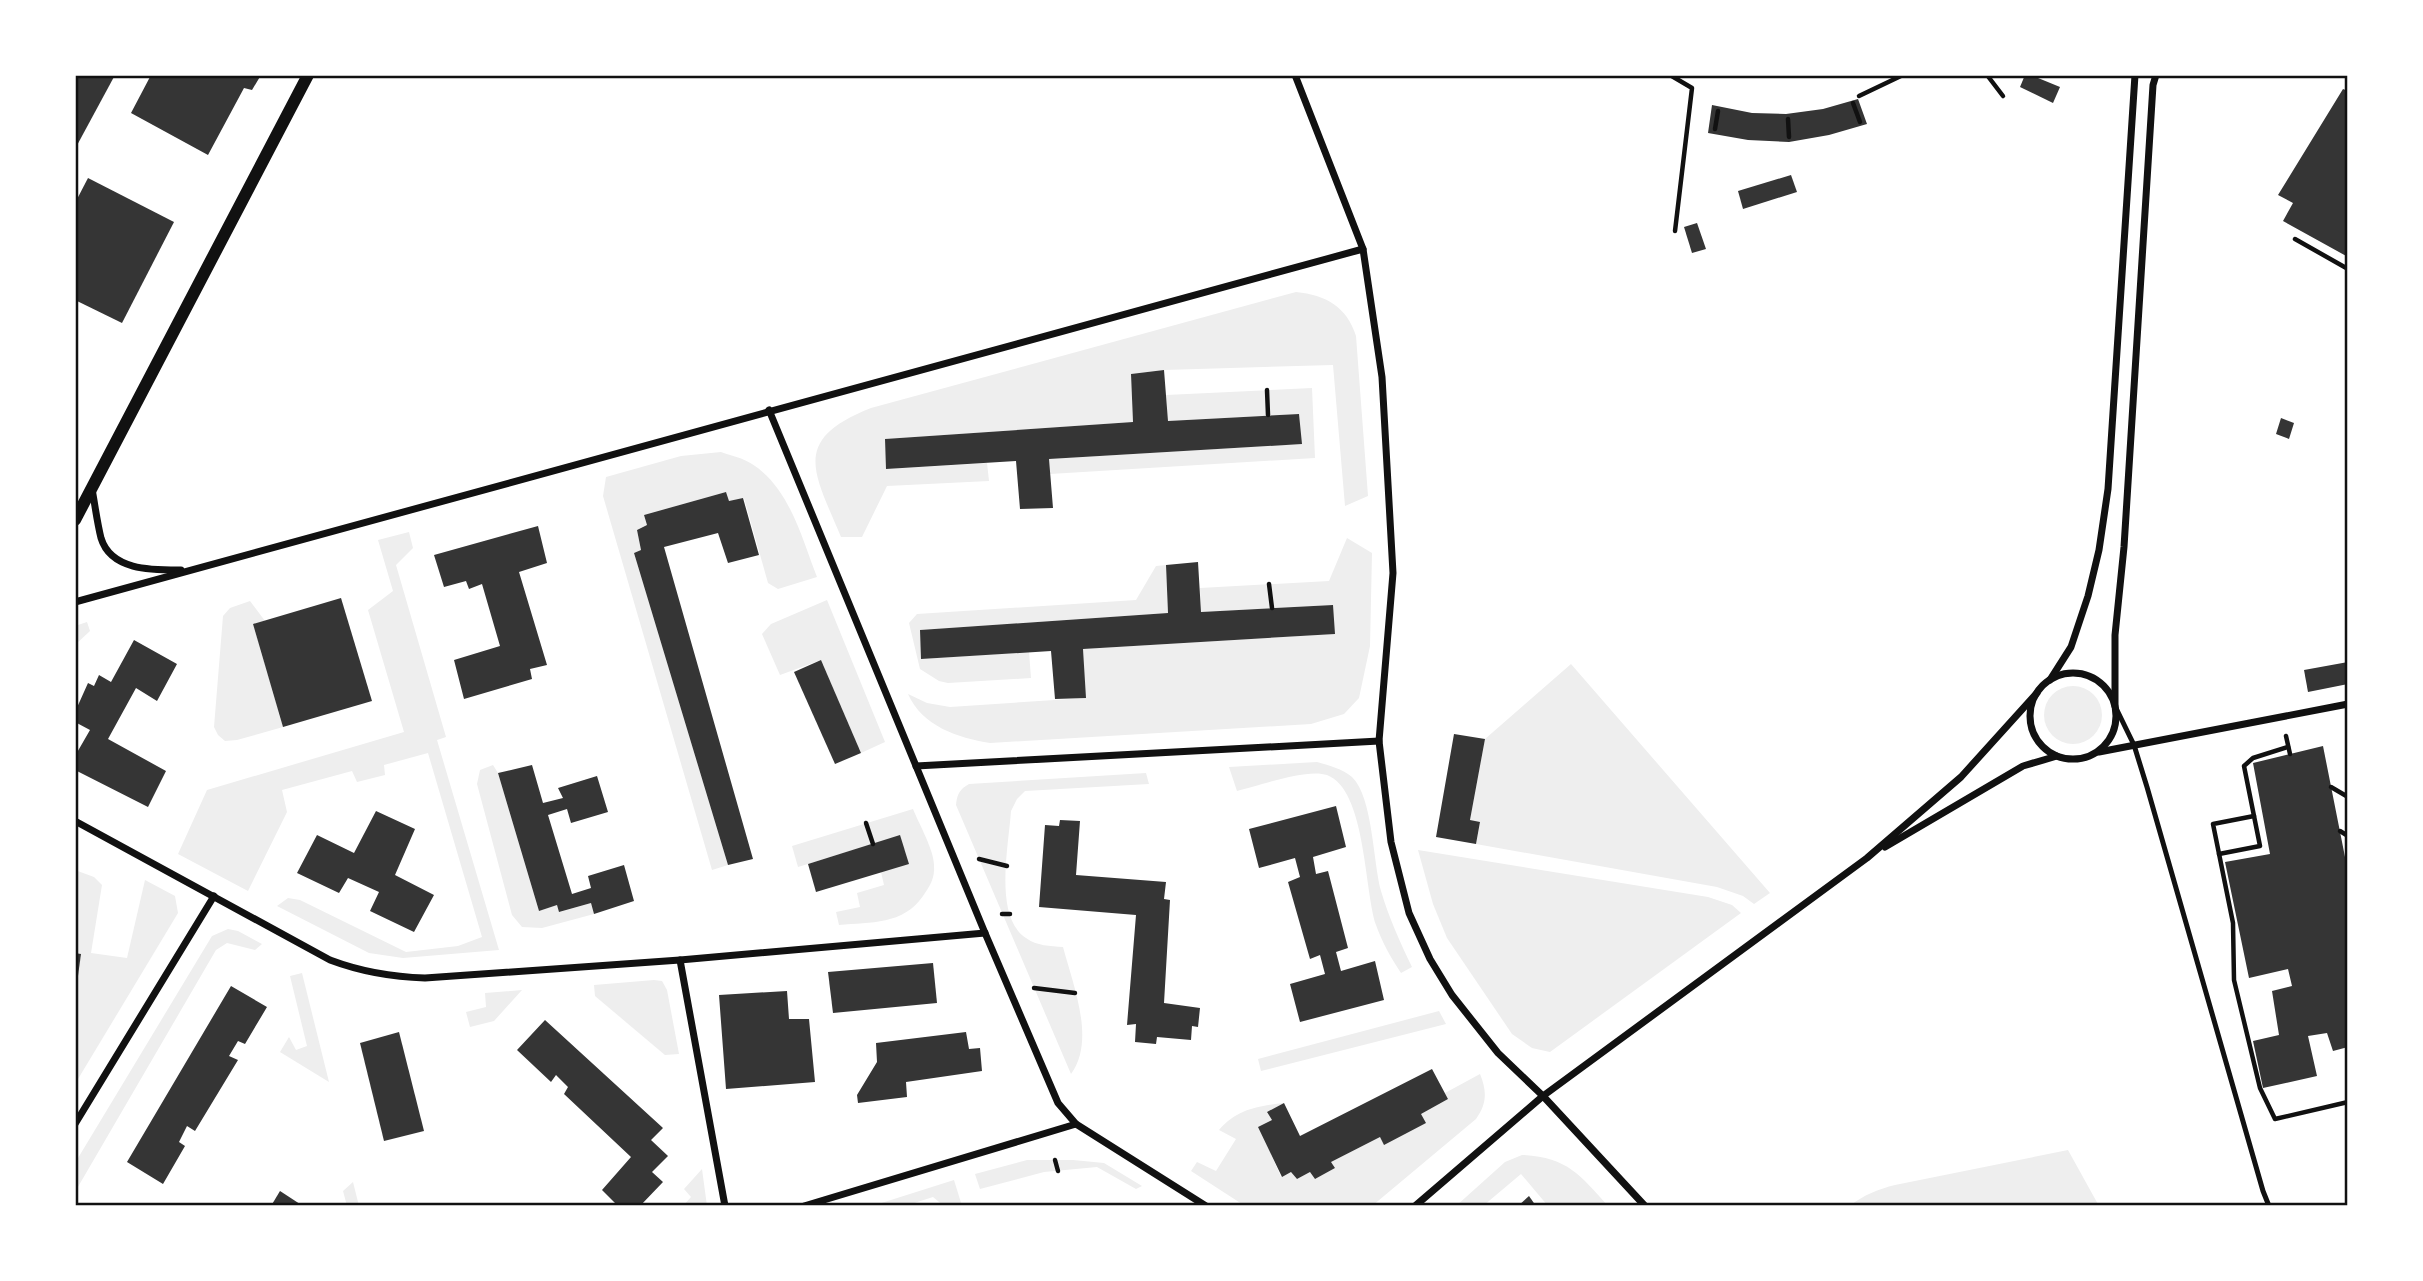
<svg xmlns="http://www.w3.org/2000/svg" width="2423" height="1281" font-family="Signika,sans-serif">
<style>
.green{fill:#eee}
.building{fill:#353535}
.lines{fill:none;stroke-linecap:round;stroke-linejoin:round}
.path{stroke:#111;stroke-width:4.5}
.service{stroke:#111;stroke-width:5}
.minor{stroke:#111;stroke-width:7}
.tertiary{stroke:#111;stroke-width:12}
.neatline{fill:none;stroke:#111;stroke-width:2.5}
</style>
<rect width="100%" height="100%" fill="#fff"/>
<!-- green -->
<g class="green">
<path d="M1296 292C1326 295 1347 307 1356 336L1368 496 1345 506 1333 365 1164 370 1131 374 1133 422 885 439 887 469 987 463 989 481 887 486 862 537H841C814 472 790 440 871 408Z"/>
<polygon points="1312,388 1315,458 1050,474 1049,459 1301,444 1299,414 1168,421 1166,395"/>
<path d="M721 452C732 456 743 458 752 464 790 488 802 539 817 577L778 589 768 583 744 498 729 501 726 492 644 515 647 525 637 530 641 550 634 553 728 865 712 870 603 496 606 477 681 456Z"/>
<polygon points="409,532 413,548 396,565 446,737 437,740 499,950 403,958 369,953 277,906 288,898 300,900 406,952 458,946 482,937 428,753 384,765 385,775 357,782 352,771 282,790 287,812 248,891 178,854 207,790 404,732 368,610 393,591 378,540"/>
<path d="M1347 538 1372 553 1370 646 1359 698 1344 714 1311 724 990 743C958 738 922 726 908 694L927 703 950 707 1085 698 1083 649 1334 634 1332 605 1201 612 1200 588 1329 581Z"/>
<polygon points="1166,565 1168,613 920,630 922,659 1029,652 1031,678 948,683 939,681 920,669 909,623 917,614 1136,600 1156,566"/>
<polygon points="827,600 885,742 861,753 821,660 780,675 762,634 771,624"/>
<polygon points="250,601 265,621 253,624 283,727 237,740 225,741 218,735 214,727 223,616 230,608"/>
<polygon points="87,622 90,631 75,645 75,626"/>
<polygon points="1571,664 1770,893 1754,904 1743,896 1717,887 1476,844 1480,823 1470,820 1485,739"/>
<circle cx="2073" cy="715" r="29"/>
<path d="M1317 762C1328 765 1343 769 1352 777 1373 797 1373 862 1381 891 1389 918 1400 942 1412 967L1401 973C1391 958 1382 942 1376 925 1364 889 1366 790 1327 775 1307 768 1259 786 1237 791L1229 767Z"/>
<polygon points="493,765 498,773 539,911 557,905 560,912 591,903 594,914 542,928 522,927 512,915 477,784 480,770"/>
<path d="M1146 773 1149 784 1025 791 1017 799 1011 811C1009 844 993 917 1026 938 1037 946 1050 946 1063 947 1073 985 1096 1040 1071 1074L956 805C957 794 960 789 969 784Z"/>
<path d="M913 809C919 824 934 850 934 865 935 878 930 886 923 896 903 925 871 922 839 925L836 912 860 907 857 893 884 885 881 872 899 836 798 867 792 846Z"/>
<polygon points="1418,850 1708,897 1732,905 1741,913 1550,1052 1532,1048 1512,1034 1447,938 1433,904"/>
<polygon points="75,870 94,877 102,885 91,953 127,958 145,880 175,896 178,913 75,1084 75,992 81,954 75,953"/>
<polygon points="228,929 238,931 262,944 255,950 227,943 216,950 75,1192 75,1163 212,936"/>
<polygon points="302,973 329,1082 280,1052 289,1037 296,1050 307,1046 290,976"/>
<polygon points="654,980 662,981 667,990 679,1054 665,1055 595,996 594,985"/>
<polygon points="522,990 494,1021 470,1027 466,1012 486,1007 485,993"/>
<polygon points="1439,1011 1446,1024 1261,1071 1258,1059"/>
<path d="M1480 1074C1487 1091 1487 1104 1476 1119L1372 1206H1245L1191 1171 1197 1162 1216 1171 1236 1139 1219 1130C1237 1109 1258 1106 1284 1103L1267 1113 1272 1120 1259 1127 1281 1177 1291 1172 1297 1179 1310 1172 1315 1179 1335 1168 1331 1162 1380 1137 1384 1144 1425 1123 1421 1114 1448 1099 1445 1093Z"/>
<path d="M2068 1150 2099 1206H2038L2037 1203 2010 1206H1850C1863 1195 1879 1189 1895 1185Z"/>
<path d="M1522 1155C1567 1157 1580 1175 1608 1206H1548L1521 1174 1483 1206H1456L1505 1162Z"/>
<polygon points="1027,1160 1073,1160 1104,1163 1142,1186 1136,1189 1097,1167 1044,1172 980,1189 975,1174"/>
<polygon points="702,1169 707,1206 683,1206 691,1197 684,1189"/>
<polygon points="954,1180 962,1206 944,1206 933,1197 905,1206 872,1206"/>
<polygon points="353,1182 359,1206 347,1206 343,1191"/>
</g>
<!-- building -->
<g class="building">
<polygon points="75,75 115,75 75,149"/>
<polygon points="151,75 261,75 252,90 244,88 208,155 131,113"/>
<polygon points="2025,75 2031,75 2060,87 2053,103 2020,87"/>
<polygon points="2343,89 2348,91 2348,257 2283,221 2293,203 2278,195"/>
<polygon points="1858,99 1867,124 1829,135 1789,142 1748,140 1708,133 1712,105 1752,113 1786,114 1823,109"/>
<polygon points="1791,175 1797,192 1743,209 1738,191"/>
<polygon points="88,178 174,222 122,323 75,300 75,203"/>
<polygon points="1697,223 1706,249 1692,253 1684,227"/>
<polygon points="1164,370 1168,421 1299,414 1302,444 1049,459 1053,508 1020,509 1016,461 886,469 885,439 1133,422 1131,374"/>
<polygon points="2281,418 2294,423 2289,439 2276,434"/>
<polygon points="726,492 729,501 743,498 759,555 728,563 718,533 664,547 753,859 728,865 634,553 641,550 637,530 647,525 644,515"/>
<polygon points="538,526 547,563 519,572 547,665 530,669 532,679 464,699 454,660 500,646 482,584 469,589 466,581 444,587 434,555"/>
<polygon points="1198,562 1201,612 1333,605 1335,634 1083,649 1086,698 1055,699 1051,651 921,659 920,630 1168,613 1166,565"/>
<polygon points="341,598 372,701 283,727 253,624"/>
<polygon points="134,640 177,664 157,701 136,688 108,739 166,771 148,807 75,770 75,756 90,730 75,722 75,712 88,683 94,686 99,675 111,682"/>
<polygon points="821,660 861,753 835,764 794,672"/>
<polygon points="2348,662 2348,684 2308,692 2304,670"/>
<polygon points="1454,734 1485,739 1470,820 1480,822 1476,844 1436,837"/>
<polygon points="2323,746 2345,857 2348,857 2348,1047 2333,1051 2327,1033 2308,1036 2317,1076 2263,1088 2253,1041 2279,1035 2272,991 2292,986 2288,969 2249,978 2225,862 2270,854 2253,763"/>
<polygon points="532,765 543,803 563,798 558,788 597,776 608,812 571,823 567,809 548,815 572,894 591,888 588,876 624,865 634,901 594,914 591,903 559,912 557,905 539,911 498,773"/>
<polygon points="1336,806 1346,847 1313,857 1316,874 1328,871 1348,948 1336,952 1341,971 1375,961 1384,1000 1300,1022 1290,984 1325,974 1320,955 1310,959 1288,882 1300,877 1295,858 1259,868 1249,829"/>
<polygon points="376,811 415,829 395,875 434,895 414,932 370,911 379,892 348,878 339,893 297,873 317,835 354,853"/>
<polygon points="1060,820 1080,821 1076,875 1166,882 1164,899 1170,900 1164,1003 1200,1008 1198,1027 1192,1026 1191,1040 1157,1037 1156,1044 1135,1042 1136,1024 1127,1025 1136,915 1039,907 1045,825 1059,826"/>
<polygon points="900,835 909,864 816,892 808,864"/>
<polygon points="75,953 81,954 77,983 75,983"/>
<polygon points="933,963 937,1003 833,1013 828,972"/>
<polygon points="231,986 267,1007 245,1044 238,1041 229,1056 238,1060 195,1131 187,1126 179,1142 185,1146 163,1184 127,1162"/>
<polygon points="787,991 789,1019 809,1019 815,1082 726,1089 719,995"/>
<polygon points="545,1020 663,1128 651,1140 668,1156 652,1172 663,1182 640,1206 618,1206 602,1190 631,1157 564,1094 568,1087 556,1075 551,1082 517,1050"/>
<polygon points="399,1032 424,1131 384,1141 360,1043"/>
<polygon points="966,1032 969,1049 980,1048 982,1071 906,1082 907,1097 858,1103 857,1095 877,1062 876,1043"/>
<polygon points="1432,1069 1448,1099 1421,1114 1426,1123 1384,1145 1380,1137 1331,1162 1335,1168 1315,1179 1310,1172 1297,1179 1291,1172 1282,1177 1258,1127 1272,1120 1267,1112 1284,1103 1300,1136"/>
<polygon points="280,1191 303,1206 271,1206"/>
<polygon points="1529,1196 1536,1206 1518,1206"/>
</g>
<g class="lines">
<!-- path -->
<g class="path">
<polyline points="1670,75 1692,88 1675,231"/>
<polyline points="1987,75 2003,96"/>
<polyline points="1859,96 1903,75"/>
<polyline points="1853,103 1860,122"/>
<polyline points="1788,119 1789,137"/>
<polyline points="1715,129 1718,111"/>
<polyline points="2295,239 2348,269"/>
<polyline points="1267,390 1268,415"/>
<polyline points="1269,584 1272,608"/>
<polyline points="2286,736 2290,754"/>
<polyline points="2331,787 2348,797"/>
<polyline points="2254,816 2213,824 2233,923 2234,980 2260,1088 2275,1119 2348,1102"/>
<polyline points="866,823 873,844"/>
<polyline points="2340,831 2348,836"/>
<polyline points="2219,854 2260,846 2244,766 2253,758 2288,747"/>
<polyline points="979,859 1007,866"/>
<polyline points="1002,914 1010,914"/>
<polyline points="1034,988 1075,993"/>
<polyline points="1055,1160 1058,1171"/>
</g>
<!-- service -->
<polyline class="service" points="2115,706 2134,745 2147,787 2263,1191 2269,1206"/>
<!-- minor -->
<g class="minor">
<polyline points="1295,75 1363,249 1382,377 1393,573 1379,741 1391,842 1409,913 1430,959 1452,995 1498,1053 1543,1096 1645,1206"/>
<polyline points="769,410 985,933 1058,1103 1076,1124 1206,1206"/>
<path d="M92 489C95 505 97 522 101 538 111 571 153 570 181 570"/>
<polyline points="75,602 1363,249"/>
<circle cx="2073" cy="716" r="43"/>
<polyline points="2050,680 2071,647 2088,596 2099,550 2108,489 2135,75"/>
<polyline points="2115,706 2115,635 2124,547 2153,85 2156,75"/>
<polyline points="2099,752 2348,704"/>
<polyline points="916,766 1379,741"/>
<path d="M75 821 330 960C362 972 391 977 425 978L680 960 985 933"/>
<polyline points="1885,847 2023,766 2057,756"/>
<polyline points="680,960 725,1206"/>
<polyline points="75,1124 214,896"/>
<polyline points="804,1206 1076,1124"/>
<polyline points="1415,1206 1543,1096 1867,858 1961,777 2037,693"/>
</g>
<!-- tertiary -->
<polyline class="tertiary" points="75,520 308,75"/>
</g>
<!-- border -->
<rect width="2423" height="1281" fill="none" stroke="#ffffff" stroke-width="154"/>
<rect x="77" y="77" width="2269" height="1127" class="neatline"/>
</svg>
